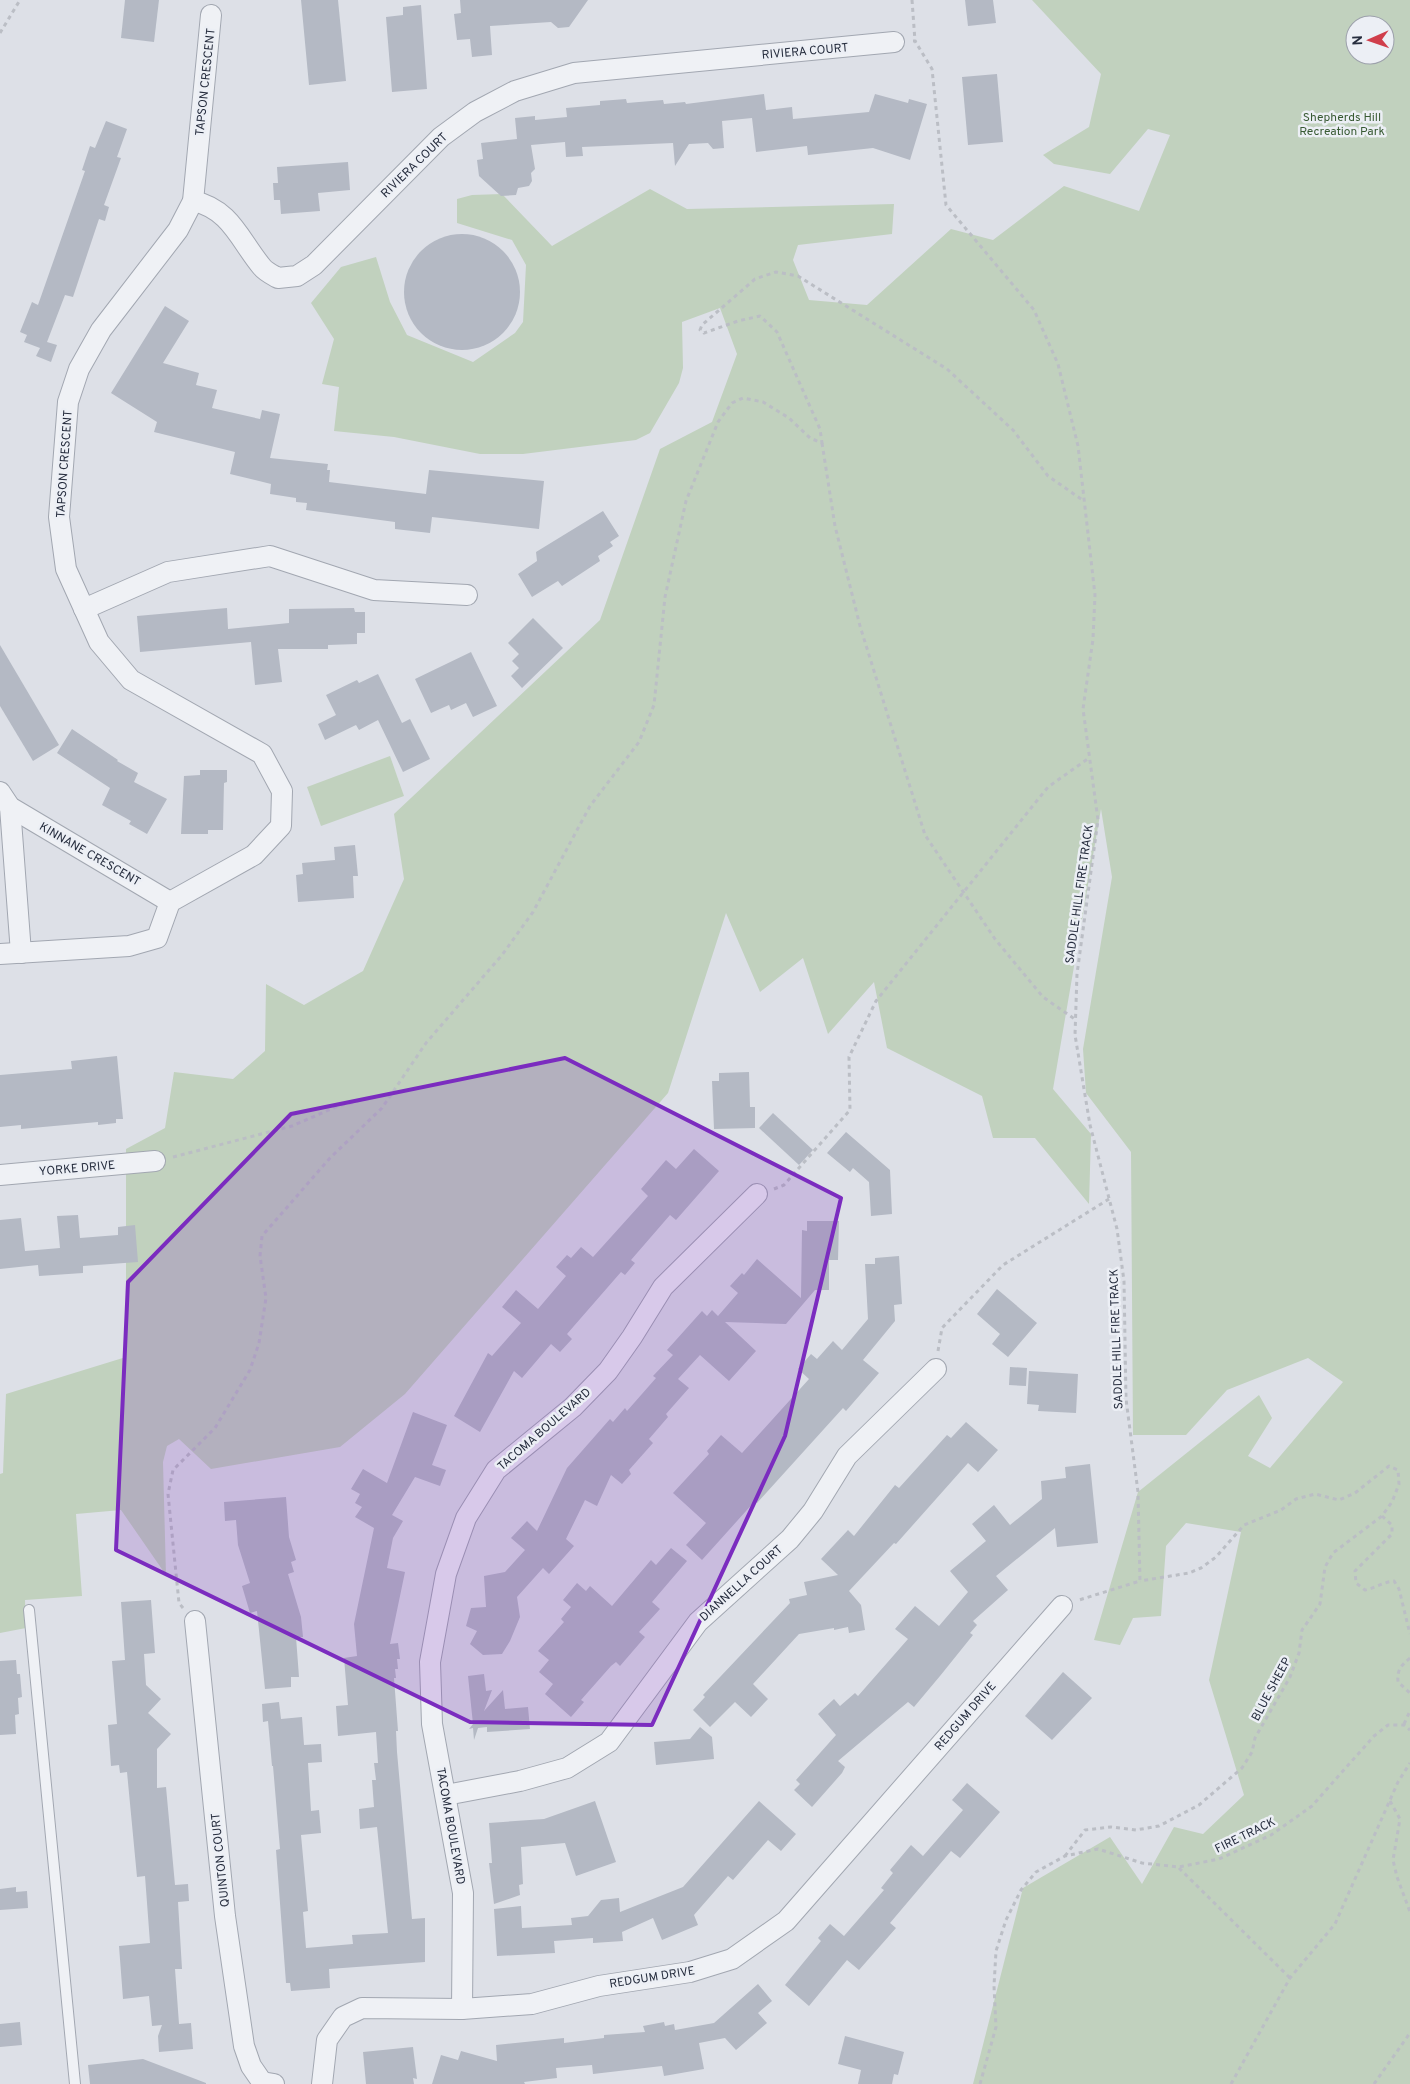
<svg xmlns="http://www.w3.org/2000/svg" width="1410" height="2084" font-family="Overpass,sans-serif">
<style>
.green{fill:#c1d1be;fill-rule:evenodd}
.building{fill:#b4b9c4}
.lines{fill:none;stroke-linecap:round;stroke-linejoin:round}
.service-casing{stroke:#a2a7b1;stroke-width:12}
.minor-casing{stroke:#a2a7b1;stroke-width:22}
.path{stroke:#bbbec5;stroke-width:3;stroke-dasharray:4 4;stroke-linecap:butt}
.service{stroke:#eff1f5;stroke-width:10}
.minor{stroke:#eff1f5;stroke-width:20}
.marked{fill:#7b2cbf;fill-opacity:0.2;stroke:#7b2cbf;stroke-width:4;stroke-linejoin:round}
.labels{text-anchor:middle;stroke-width:5;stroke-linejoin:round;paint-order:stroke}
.street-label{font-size:12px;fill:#262d3e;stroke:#eceff5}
.park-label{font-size:12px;fill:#385a33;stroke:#eceff5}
</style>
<rect width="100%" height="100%" fill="#dde0e7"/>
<!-- green -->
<g class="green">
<path d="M1032 0H1410V2084H973L1023 1888 1110 1837 1142 1884 1174 1827 1203 1834 1244 1795 1209 1680 1241 1532 1186 1523 1166 1546 1161 1616 1133 1618 1120 1645 1094 1640 1138 1492 1259 1395 1272 1418 1248 1456 1270 1468 1343 1382 1308 1358 1227 1390 1186 1435H1133L1131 1152 1086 1093 1083 1049 1112 877 1101 809 1053 1089 1091 1134 1089 1204 1035 1138H993L982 1096 887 1048 874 982 828 1034 803 958 760 992 726 913 668 1093 405 1394 340 1447 211 1469 179 1439 167 1446 163 1462 166 1575 121 1510 76 1514 82 1596 25 1600 26 1628 0 1633V1474L3 1473 6 1394 126 1357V1149L165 1128 174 1072 233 1079 265 1051 266 984 304 1005 363 971 404 879 394 814 600 620 660 449 712 422 737 354 720 308 682 322 683 368 679 383 650 433 636 440 523 454H480L394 437 334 431 339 387 322 384 334 339 311 303 341 267 376 257 390 302 407 335 473 362 515 333 523 322 526 265 512 240 457 223V199L472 195 502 194 552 246 650 189 687 209 894 204 892 234 798 245 793 260 809 300 867 305 951 229 993 240 1064 186 1139 211 1170 135 1148 129 1110 174 1054 164 1043 155 1089 127 1101 74ZM1355 25H1385V55H1355Z"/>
<polygon points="390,756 404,796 321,826 307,787"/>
</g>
<!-- building -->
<g class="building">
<polygon points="125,0 159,0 154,42 121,38"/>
<polygon points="301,0 338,0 346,81 309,85"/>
<polygon points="460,0 588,0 569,27 558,28 551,22 490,26 492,55 472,57 470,39 457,40 454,14 461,13"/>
<polygon points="965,0 993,0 996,23 968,26"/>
<polygon points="421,5 427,89 392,92 386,17 403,15 403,7"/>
<polygon points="997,74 1003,142 968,145 962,77"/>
<polygon points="764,94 766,110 792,107 793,119 869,112 875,94 908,103 909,99 927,104 910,160 873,148 808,155 807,146 756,152 752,118 722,121 724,148 713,149 708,143 689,144 675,166 673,143 582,147 583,156 566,157 565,142 531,145 535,169 531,173 532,181 529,186 518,188 516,195 501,196 479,176 477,160 483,159 481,143 517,139 515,118 535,116 535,120 567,117 566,108 600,105 600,101 626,99 627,103 663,100 664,104 685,102 686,104"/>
<polygon points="106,121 127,129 117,157 121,158 104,205 109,207 105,221 99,219 73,297 65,295 47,342 57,345 51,362 36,356 40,348 24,342 27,335 20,332 32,302 38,305 85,171 82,170 90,146 95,148"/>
<polygon points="348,162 350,190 318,193 320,211 281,214 280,200 274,200 273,183 278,183 277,167"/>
<circle cx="462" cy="292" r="58"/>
<polygon points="165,306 189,321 163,363 199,373 196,385 217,390 212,408 260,419 262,410 280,414 270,458 328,464 327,470 330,470 329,482 426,494 429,470 544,481 539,529 432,517 430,533 395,529 395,522 306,510 307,503 296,502 296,498 270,494 271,484 230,474 235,452 154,432 157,422 111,393"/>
<polygon points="603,511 619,536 610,542 613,546 598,556 600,561 562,586 558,581 532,597 518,574 537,561 536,552"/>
<polygon points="227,608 228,629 289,623 289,609 354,608 355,612 365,612 365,633 357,633 357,644 328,645 328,649 278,649 282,682 255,685 251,642 140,652 137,616"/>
<polygon points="533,618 563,648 522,688 511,676 519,668 512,661 519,654 508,643"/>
<polygon points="0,645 59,745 33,761 0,706"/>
<polygon points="471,652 497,706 473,717 466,703 451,710 449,705 431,713 415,679"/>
<polygon points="378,674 402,723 410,719 430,759 403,772 378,720 359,730 356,725 325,740 318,724 336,715 326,695 357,680 359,683"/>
<polygon points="72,729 118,760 117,761 138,773 134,782 167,799 147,834 129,824 131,821 102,805 110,788 57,753"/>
<polygon points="200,770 227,770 227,782 224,783 223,830 208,830 208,834 181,834 184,776 200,775"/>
<polygon points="355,845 358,876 353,876 354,898 298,902 296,875 303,874 302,863 335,860 334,847"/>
<polygon points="117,1056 123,1119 116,1119 116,1123 98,1125 98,1122 21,1129 21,1125 0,1127 0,1075 72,1069 71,1061"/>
<polygon points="749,1072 750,1107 755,1107 755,1128 714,1129 712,1081 719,1081 719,1073"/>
<polygon points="773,1113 813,1150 799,1165 759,1128"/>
<polygon points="846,1132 890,1170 892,1214 871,1216 869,1182 853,1168 850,1172 827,1153"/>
<polygon points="694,1149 719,1171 676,1220 670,1215 631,1260 635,1263 625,1275 621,1272 567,1334 572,1339 560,1352 551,1344 522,1378 514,1371 480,1432 454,1416 488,1353 492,1356 521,1323 502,1307 516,1290 538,1309 566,1276 556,1267 567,1255 571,1258 581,1247 593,1257 648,1196 641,1189 666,1160 676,1169"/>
<polygon points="78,1215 80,1238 118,1235 118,1227 135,1225 138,1262 83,1266 83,1273 39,1276 38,1265 0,1269 0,1220 21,1218 25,1251 60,1248 57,1216"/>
<polygon points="807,1221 839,1221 838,1260 829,1260 829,1290 815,1290 786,1324 725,1322 756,1351 729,1381 700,1355 678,1379 689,1388 666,1414 668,1417 649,1439 653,1443 629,1470 631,1474 622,1484 611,1475 597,1506 585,1500 566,1539 574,1546 549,1574 543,1568 517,1597 520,1617 510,1641 502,1654 483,1655 470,1644 477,1631 466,1626 471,1608 486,1607 484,1576 505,1572 525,1550 511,1538 527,1521 537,1531 567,1468 610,1419 613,1422 625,1408 627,1411 656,1378 653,1376 673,1355 667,1350 702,1311 707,1316 712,1310 718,1316 738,1293 730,1286 742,1273 744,1275 757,1259 801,1298 802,1230 807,1231"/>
<polygon points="899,1256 902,1304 894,1305 895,1321 863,1360 879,1373 846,1411 843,1408 757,1503 755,1501 702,1560 686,1545 706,1523 673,1493 709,1454 707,1451 721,1435 742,1453 809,1379 798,1369 811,1354 817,1359 833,1341 842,1350 868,1319 865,1264 875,1264 875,1258"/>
<polygon points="997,1289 1037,1323 1008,1357 992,1344 1000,1334 977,1314"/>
<polygon points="1010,1367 1027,1368 1026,1386 1009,1385"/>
<polygon points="1029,1371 1078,1374 1076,1413 1038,1411 1039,1405 1027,1404"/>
<polygon points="413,1412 447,1425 432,1465 446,1470 440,1486 415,1477 392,1515 403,1521 393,1538 387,1568 405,1572 390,1644 398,1643 400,1659 397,1659 398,1669 395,1669 396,1678 394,1678 398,1731 396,1731 397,1752 412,1919 425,1918 425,1962 329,1969 330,1988 291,1991 290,1983 286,1983 276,1850 280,1849 273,1766 272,1766 268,1721 263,1722 262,1704 279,1702 281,1719 302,1717 304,1745 321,1744 322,1762 308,1763 311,1811 319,1810 321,1833 301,1835 308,1911 303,1912 306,1948 353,1944 352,1935 388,1933 377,1827 360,1829 359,1809 374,1807 372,1780 376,1780 374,1763 378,1763 376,1732 338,1736 336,1706 348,1705 344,1658 357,1656 354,1624 374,1528 355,1517 362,1507 355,1503 360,1494 351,1489 363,1469 387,1483"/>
<polygon points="966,1422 998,1450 978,1472 968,1463 896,1544 894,1543 849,1591 861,1605 865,1630 849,1633 848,1627 834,1630 834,1628 799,1634 753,1684 768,1699 751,1717 735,1702 710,1727 693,1710 705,1697 703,1695 790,1603 789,1599 807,1595 804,1582 838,1575 821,1559 848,1530 854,1536 895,1485 899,1488 947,1435 951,1438"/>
<polygon points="1090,1464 1098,1543 1057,1547 1055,1528 996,1576 1008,1590 973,1621 977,1625 970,1633 973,1635 940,1676 914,1707 908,1702 838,1761 845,1767 842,1773 812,1807 794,1790 800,1784 796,1780 836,1735 818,1714 834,1699 840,1706 855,1693 858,1696 908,1639 895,1629 915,1606 939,1626 968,1592 950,1571 986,1541 972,1524 994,1505 1010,1525 1042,1499 1041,1481 1066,1478 1065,1467"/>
<polygon points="286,1497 289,1537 296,1560 291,1562 294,1572 288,1574 301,1617 303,1637 296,1637 299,1677 291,1677 291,1687 265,1689 257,1611 250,1613 242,1586 250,1583 238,1545 236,1520 225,1521 224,1502"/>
<polygon points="671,1548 687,1561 652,1602 660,1609 639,1632 645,1637 620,1666 616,1662 611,1666 581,1700 584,1702 571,1717 545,1694 553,1684 539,1672 549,1660 538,1651 564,1622 561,1619 571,1607 563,1600 577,1583 586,1591 590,1586 612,1606 651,1560 656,1565"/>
<polygon points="151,1600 155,1653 144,1654 146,1685 161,1699 148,1713 171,1734 157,1749 157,1788 166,1787 175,1885 188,1884 189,1901 178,1902 182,1969 175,1969 179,2024 191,2023 193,2049 159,2052 158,2036 162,2025 152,2026 149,1996 123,1999 119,1946 150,1943 145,1876 137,1877 127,1772 120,1773 119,1765 111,1766 108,1725 117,1724 112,1661 125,1660 121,1602"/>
<polygon points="16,1660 17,1674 20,1674 22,1697 18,1698 19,1714 15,1715 16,1734 0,1735 0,1661"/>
<polygon points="1063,1672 1092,1698 1052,1740 1025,1716"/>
<polygon points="484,1674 486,1691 492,1690 484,1711 503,1690 505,1709 528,1707 530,1729 487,1732 487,1727 478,1728 474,1740 473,1728 469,1729 473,1724 468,1676"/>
<polygon points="700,1727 712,1737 714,1759 656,1765 654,1742 690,1739"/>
<polygon points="967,1783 1000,1812 960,1858 951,1851 890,1923 896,1928 859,1970 847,1960 809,2006 785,1985 821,1941 818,1938 830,1924 844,1936 884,1890 881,1888 893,1873 890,1870 911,1845 923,1856 963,1810 952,1800"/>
<polygon points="595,1801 616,1862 576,1876 565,1843 521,1847 523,1884 519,1885 520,1895 494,1904 489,1863 492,1863 489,1823 544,1819"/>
<polygon points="759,1801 796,1834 781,1851 768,1840 733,1880 728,1876 694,1915 698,1925 662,1940 653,1918 622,1932 623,1941 593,1943 593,1938 554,1941 555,1953 497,1956 494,1909 521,1906 522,1928 572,1925 571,1918 588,1916 601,1900 619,1898 620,1912 683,1887"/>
<polygon points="16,1887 16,1892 27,1891 28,1908 0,1910 0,1889"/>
<polygon points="758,1984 772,2001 758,2013 767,2023 736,2050 725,2038 699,2043 704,2069 664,2076 662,2066 593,2074 592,2065 556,2068 557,2078 524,2082 525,2084 432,2084 441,2055 458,2060 461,2051 497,2061 496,2045 564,2038 564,2043 604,2038 604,2035 645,2032 643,2026 664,2022 665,2026 674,2024 675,2030 714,2023"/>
<polygon points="20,2022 22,2045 0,2047 0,2024"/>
<polygon points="845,2036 904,2052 898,2075 894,2074 892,2084 858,2084 861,2070 838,2064"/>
<polygon points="413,2047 417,2079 413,2078 414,2084 366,2084 363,2052"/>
<polygon points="143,2059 206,2083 206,2084 90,2084 88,2065"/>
</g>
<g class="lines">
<!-- service casing -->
<g class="service-casing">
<polyline id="service" points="29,1610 75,2084"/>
</g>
<!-- minor casing -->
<g class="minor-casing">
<g id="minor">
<path d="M193 201C231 209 240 241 262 267 266 272 273 275 278 278L297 276 314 265 441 137 475 112 515 91 574 73 894 42"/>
<polyline points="84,609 168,572 270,556 374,590 467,595"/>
<polyline points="0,792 10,807 170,902"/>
<polyline points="10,807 21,953"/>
<polyline points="0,954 129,946 157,938 170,902 254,855 281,826 282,791 262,754 131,680 99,642 66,569 59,517 68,402 79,369 101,330 178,230 193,201 211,15"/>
<polyline points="0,1175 155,1161"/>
<polyline points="195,1621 225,1916 244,2046 251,2066 262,2082 274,2084"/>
<polyline points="446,1795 520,1781 567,1768 609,1742 698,1622 790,1539 813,1511 847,1456 936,1369"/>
<polyline points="462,2009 463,1893 432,1724 430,1662 446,1574 466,1518 496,1470 573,1407 608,1371 632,1337 663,1287 757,1194"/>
<polyline points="322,2084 327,2040 343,2017 362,2008 462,2009 532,2004 599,1986 690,1972 732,1959 786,1921 1062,1606"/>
</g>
</g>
<!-- path -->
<g class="path">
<polyline points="912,0 915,41"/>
<polyline points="0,33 20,0"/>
<polyline points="913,41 915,41 932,69 946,205 1034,310 1058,364 1078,446 1095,595 1093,639 1083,709 1098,820 1077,974 1075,1035 1090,1125 1117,1229 1124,1281 1126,1399 1138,1492 1140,1581 1079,1600"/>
<polyline points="822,443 835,526 860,626 925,835 995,939 1043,997 1076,1020"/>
<polyline points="173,1157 292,1126 338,1106 392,1093"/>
<polyline points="774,1189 784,1185 850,1110 849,1057 876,1001 1048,787 1089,758"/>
<polyline points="938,1351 942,1328 1003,1265 1109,1199"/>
<path d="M1382 1516 1392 1525V1534L1355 1571 1356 1583 1365 1590C1376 1588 1383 1582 1394 1581L1399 1589 1410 1634"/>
<polyline points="183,1608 179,1603 168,1494 173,1470 215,1428 250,1370 259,1343 266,1298 260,1256 262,1236 330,1158 382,1108 426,1043 502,955 533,912 590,806 639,742 654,705 665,597 686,501 718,422 732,403 743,398 763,402 789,418 810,438 822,443 820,429 777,332 760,316 738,321 704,333 700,330 702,325 755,279 776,272 798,276 947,369 1013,430 1048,476 1084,501"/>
<path d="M1410 1658C1401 1666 1397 1669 1398 1682L1410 1693"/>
<polyline points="1404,1724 1410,1711"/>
<polyline points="1390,1801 1400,1819 1393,1860 1397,1877 1410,1912"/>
<polyline points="1065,1856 1085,1830 1111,1827 1136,1830 1159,1826 1199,1805 1242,1768 1252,1752 1255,1738 1290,1677 1299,1653 1302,1630 1320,1604 1325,1567 1333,1553 1382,1516 1392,1502 1399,1484 1398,1470 1389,1466 1355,1493 1339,1500 1315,1494 1296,1499 1281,1510 1244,1525 1216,1557 1201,1568 1189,1573 1140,1581"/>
<polyline points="1179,1868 1290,1978"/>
<polyline points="980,2084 996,2027 994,1986 996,1951 1006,1920 1021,1890 1036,1872 1065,1856 1098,1849 1142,1863 1179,1867 1219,1859 1271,1835 1312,1806 1374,1736 1388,1725 1404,1725 1410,1730"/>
<polyline points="1231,2084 1290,1978 1335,1924 1398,1782 1410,1763"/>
<polyline points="1374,2084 1410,2033"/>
</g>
<!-- service -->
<use href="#service" class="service"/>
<!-- minor -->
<use href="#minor" class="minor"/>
</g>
<!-- marked area -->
<path class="marked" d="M565 1058 841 1198 785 1436 652 1725 470 1722 116 1550 128 1282 291 1114Z"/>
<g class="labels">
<!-- street labels -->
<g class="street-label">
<text transform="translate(805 51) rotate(-5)" y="4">RIVIERA COURT</text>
<text transform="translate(205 82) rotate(-84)" y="4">TAPSON CRESCENT</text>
<text transform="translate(414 165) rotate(-44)" y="4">RIVIERA COURT</text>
<text transform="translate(64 464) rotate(-86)" y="4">TAPSON CRESCENT</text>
<text transform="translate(90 854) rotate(30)" y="4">KINNANE CRESCENT</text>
<text transform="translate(1079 894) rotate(-82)" y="4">SADDLE HILL FIRE TRACK</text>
<text transform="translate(77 1168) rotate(-5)" y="4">YORKE DRIVE</text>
<text transform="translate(1116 1339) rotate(-92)" y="4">SADDLE HILL FIRE TRACK</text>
<text transform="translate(544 1429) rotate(-41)" y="4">TACOMA BOULEVARD</text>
<text transform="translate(741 1583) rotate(-42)" y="4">DIANNELLA COURT</text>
<text transform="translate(1271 1689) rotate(-62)" y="4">BLUE SHEEP</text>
<text transform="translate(965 1716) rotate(-49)" y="4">REDGUM DRIVE</text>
<text transform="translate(451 1826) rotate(80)" y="4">TACOMA BOULEVARD</text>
<text transform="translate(1245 1835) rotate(-26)" y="4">FIRE TRACK</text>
<text transform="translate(220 1860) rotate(-96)" y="4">QUINTON COURT</text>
<text transform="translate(652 1977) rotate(-9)" y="4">REDGUM DRIVE</text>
</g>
<!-- park labels -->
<g class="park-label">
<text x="1342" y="121">Shepherds Hill<tspan x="1342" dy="14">Recreation Park</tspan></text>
</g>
</g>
<!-- north arrow -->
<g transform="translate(1370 40) rotate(268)"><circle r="24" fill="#eceff5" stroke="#9da1ac"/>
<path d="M0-4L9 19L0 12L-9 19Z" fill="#d03e4b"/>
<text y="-8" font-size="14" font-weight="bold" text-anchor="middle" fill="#262d3e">N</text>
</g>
</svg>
